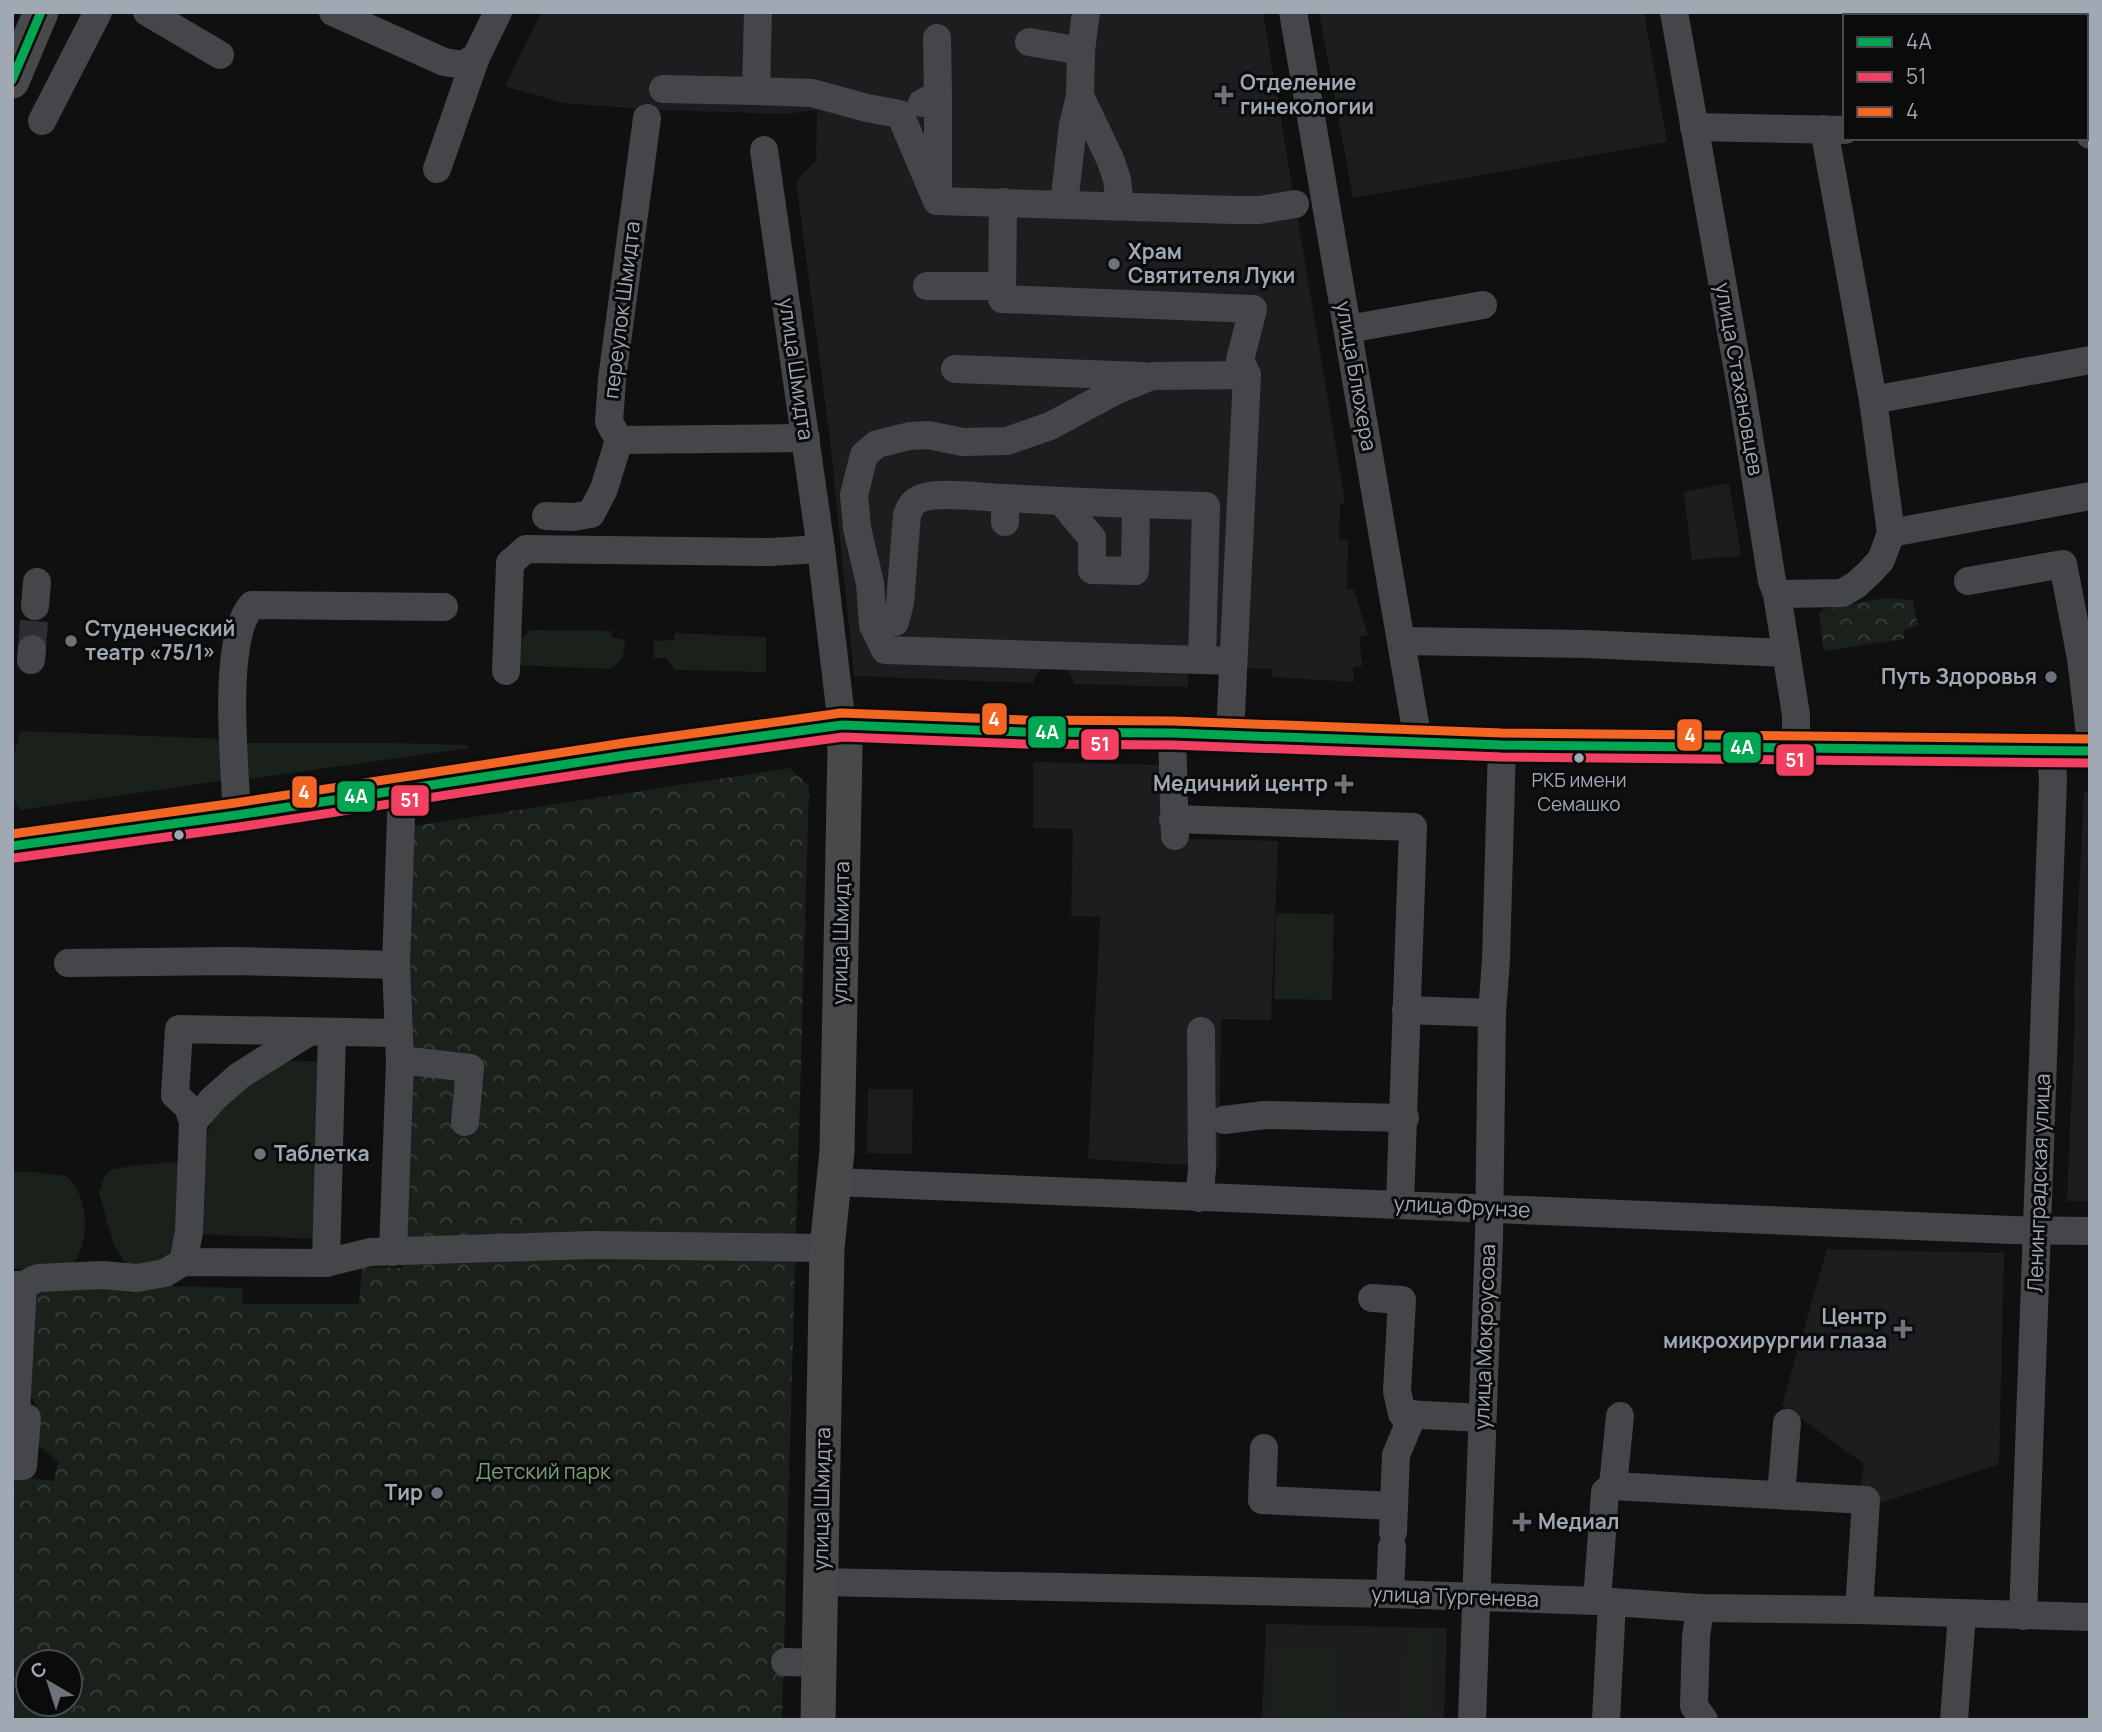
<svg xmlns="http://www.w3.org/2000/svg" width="2102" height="1732" font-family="Manrope,sans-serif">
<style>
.built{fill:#1d1d1f}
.green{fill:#1a211b}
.forest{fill:url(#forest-crowns);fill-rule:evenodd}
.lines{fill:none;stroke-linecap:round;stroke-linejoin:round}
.minor-tunnel{stroke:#2d2e31;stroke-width:28;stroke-dasharray:28 14;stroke-linecap:butt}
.minor{stroke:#444649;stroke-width:28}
.major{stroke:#47494b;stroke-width:35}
.bus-1-casing{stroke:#0b0b0c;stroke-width:14}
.bus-2-casing{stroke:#0b0b0c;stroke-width:14}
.bus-3-casing{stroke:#0b0b0c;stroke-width:14}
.bus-1{stroke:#00a651;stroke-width:9}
.bus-2{stroke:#f24062;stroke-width:9}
.bus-3{stroke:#f26522;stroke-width:9}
.poi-dot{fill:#6d737a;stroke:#0b0b0c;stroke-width:2.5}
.bus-dot{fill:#9fa8b3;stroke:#0b0b0c;stroke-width:2.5}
.labels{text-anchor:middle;stroke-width:6;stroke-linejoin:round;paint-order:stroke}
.bus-label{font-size:19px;fill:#9fa8b3;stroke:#0b0b0c}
.poi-label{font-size:21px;font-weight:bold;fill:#9fa8b3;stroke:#0b0b0c;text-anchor:start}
.street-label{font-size:21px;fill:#9fa8b3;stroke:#0b0b0c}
.park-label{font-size:21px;fill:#77a075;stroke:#0b0b0c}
.line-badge{stroke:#0b0b0c;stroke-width:2.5}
.badge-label{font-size:19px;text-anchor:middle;font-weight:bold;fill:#fff}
</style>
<defs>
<pattern id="forest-crowns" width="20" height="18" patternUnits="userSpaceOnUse" patternTransform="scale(1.75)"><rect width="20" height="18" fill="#1a211b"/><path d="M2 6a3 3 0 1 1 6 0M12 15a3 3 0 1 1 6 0" fill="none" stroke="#383e3a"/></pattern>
</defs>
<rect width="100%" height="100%" fill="#101011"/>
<!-- built -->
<g class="built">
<polygon points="541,12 1263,12 1345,502 1340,504 1339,540 1348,541 1347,589 1354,590 1368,635 1359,637 1362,666 1353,668 1354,682 1272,677 1272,669 1218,668 1189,663 1188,687 1074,684 1070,673 1065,668 1043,668 1037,673 1033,683 854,676 830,439 796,181 816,161 817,110 784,114 659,110 563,103 505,86"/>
<polygon points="1319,12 1644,12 1667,142 1353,198"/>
<polygon points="1729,483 1741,556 1692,560 1684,492"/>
<polygon points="1033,762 1160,765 1183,839 1278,841 1271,1020 1221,1019 1219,1167 1088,1159 1100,917 1071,916 1073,829 1033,828"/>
<polygon points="2084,791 2090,791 2090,1201 2067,1201 2075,1016 2074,993"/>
<polygon points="868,1089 913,1089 912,1154 867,1153"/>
<polygon points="1827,1249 2004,1253 1999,1464 1856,1511 1864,1464 1782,1405"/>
<polygon points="1266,1624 1447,1628 1444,1720 1262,1720"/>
</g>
<!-- green -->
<g class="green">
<polygon points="530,630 612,631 611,637 625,640 623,657 611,669 514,665 515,647"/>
<polygon points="675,633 766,637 766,672 675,670 666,658 654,658 653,641 674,640"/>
<path d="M20 731 226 739V771L220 781 20 810C4 787 14 757 20 731Z"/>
<polygon points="245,743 396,743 465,745 469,748 249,779"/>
<polygon points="1276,913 1334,914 1332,1000 1274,999"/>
<polygon points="289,1061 321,1062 317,1239 198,1234 201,1149 220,1102"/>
<polygon points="184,1161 173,1248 164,1260 127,1266 114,1246 99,1193 104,1177 111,1170 130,1166"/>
<path d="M23 1171 66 1176C70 1180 75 1185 77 1189 89 1213 88 1250 69 1268L12 1269V1173Z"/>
<polygon points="1404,1633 1433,1634 1430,1720 1401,1720"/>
<polygon points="1274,1649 1339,1651 1337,1720 1271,1720"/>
</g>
<!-- forest -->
<g class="forest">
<polygon points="1884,598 1913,600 1918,626 1903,630 1904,639 1824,651 1819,613 1824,609"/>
<path d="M790 768 809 786 782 1720H12V1481L27 1478 54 1481 58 1462 33 1440 36 1405 23 1382 35 1289 51 1283 243 1288V1304H359L362 1267 402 1268 414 826ZM28 1662H70V1704H28Z"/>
</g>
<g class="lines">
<!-- minor-tunnel -->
<polyline class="minor-tunnel" points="32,649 35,606"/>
<!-- minor -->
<g class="minor">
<polyline points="147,12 220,55"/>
<polyline points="333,12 444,62 463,65 476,57 498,12"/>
<polyline points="758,12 756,91 812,93 867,108 900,114 937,201 1235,210 1259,210 1295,204"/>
<polyline points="1086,12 1081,51 1080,96 1110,159 1117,179 1120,205"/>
<polyline points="1293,12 1418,741"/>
<polyline points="1674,12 1742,393 1772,581 1777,594 1796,715 1796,747"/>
<polyline points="2069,12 2070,16"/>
<polyline points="1029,42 1081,51"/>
<polyline points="663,89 756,91"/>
<polyline points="922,103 938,95 937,38"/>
<polyline points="2086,114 2090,135"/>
<polyline points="647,118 612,379 609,422 619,440 806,438"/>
<polyline points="42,121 98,12"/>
<polyline points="1694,127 1845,130"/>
<polyline points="764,150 821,549 842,725"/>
<polyline points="437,169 476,57"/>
<polyline points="938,187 938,95"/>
<polyline points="1003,202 1002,299 1253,309 1240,360 1247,375 1230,735"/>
<polyline points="1064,204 1073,125 1080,96"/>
<polyline points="927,286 1002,286"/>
<polyline points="1348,329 1483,305"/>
<polyline points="955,369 1142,376"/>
<polyline points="1873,400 2090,360"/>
<polyline points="1005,498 1061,501 1092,538 1092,570 1135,571 1136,504 1206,506 1202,660"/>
<polyline points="1061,501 1136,504"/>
<polyline points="546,516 573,517 591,514 604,489 619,440"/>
<polyline points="1891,533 2090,496"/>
<polyline points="1968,581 2063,564 2081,658 2090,734"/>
<polyline points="1777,594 1842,593 1856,585 1870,572 1881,560 1891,533 1873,400 1824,129"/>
<polyline points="35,606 37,582"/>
<path d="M873 625 895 622 900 603 907 515C909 510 911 504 916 501 932 489 984 498 1005 498V522"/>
<polyline points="1402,641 1585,644 1786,653"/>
<polyline points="31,660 32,649"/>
<polyline points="1233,661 885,650 873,625 870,583 857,528 854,495 864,455 877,444 910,436 928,435 963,442 1007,441 1050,426 1117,390 1152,376 1247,375"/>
<polyline points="506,671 510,563 526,549 770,552 821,549"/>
<polyline points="1172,733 1175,836"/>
<path d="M237 815C235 768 221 639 252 605L444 607"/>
<polyline points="1173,819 1413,827 1400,1204"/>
<polyline points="68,963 231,961 396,965"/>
<polyline points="1406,1010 1492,1013"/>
<polyline points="400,1060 470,1068 465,1122"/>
<polyline points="1224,1120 1265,1115 1405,1118"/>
<polyline points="193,1122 213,1099 239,1076 309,1032"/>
<polyline points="834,1182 2012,1230 2090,1231"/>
<polyline points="1199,1198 1202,1170 1201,1031"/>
<polyline points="393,1252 400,1060 396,965 402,789"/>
<polyline points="183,1262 189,1232 193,1122 188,1107 175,1095 179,1029 397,1033"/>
<polyline points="326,1263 332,1032"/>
<polyline points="12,1285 23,1285 38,1278 102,1275 137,1278 165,1273 183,1262 326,1263 370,1252 592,1245 827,1248"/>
<polyline points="1372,1298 1402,1300 1397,1391 1402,1414 1482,1418"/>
<polyline points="1264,1448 1262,1500 1394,1506"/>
<polyline points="12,1466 23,1466 27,1418 16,1413 23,1285"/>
<polyline points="1613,1486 1866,1500 1859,1610"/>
<polyline points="1781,1495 1787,1423"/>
<polyline points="1393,1532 1396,1455 1413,1414"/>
<polyline points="820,1582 1390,1594 1597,1601 1700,1608 1859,1610 2090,1617"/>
<polyline points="1390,1594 1392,1547"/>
<polyline points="1597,1601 1605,1492 1613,1486 1620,1416"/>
<polyline points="1700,1608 1696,1637 1694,1706 1704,1720"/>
<polyline points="2023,1616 2053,781 2051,750"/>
<polyline points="785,1662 819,1663"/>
<polyline points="1472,1720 1489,1236 1492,1013 1496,960 1502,745"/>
<polyline points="1606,1720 1612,1602"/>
<polyline points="1954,1720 1962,1614"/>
</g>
<!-- major -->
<g class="major">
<polyline points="12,81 41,12"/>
<polyline points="12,846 237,815 626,755 842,725 1025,732 1172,733 1418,741 1502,745 2090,751"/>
<polyline points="818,1720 827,1248 837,1151 845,749 842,725"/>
</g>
<!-- bus-1 casing -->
<g class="bus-1-casing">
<g id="bus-1">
<polyline points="12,80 41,12"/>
<polyline points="12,846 237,815 626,755 842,725 1025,732 1172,733 1502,745 2090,751"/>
</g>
</g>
<!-- bus-2 casing -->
<g class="bus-2-casing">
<polyline id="bus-2" points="14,858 239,827 628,767 843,737 1025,744 1172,745 1502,757 2090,763"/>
</g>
<!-- bus-3 casing -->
<g class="bus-3-casing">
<polyline id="bus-3" points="12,834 235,803 624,743 841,713 1025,720 1172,721 1502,733 2090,739"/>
</g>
<!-- bus-1 -->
<use href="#bus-1" class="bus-1"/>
<!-- bus-2 -->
<use href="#bus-2" class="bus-2"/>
<!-- bus-3 -->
<use href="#bus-3" class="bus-3"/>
</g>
<!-- markers -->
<g class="poi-dot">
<path d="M1220.5 84.5h7v7h7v7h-7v7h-7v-7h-7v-7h7z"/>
<circle cx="1114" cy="264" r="7"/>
<circle cx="71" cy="641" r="7"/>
<circle cx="2051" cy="677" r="7"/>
<path d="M1340.5 773.5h7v7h7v7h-7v7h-7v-7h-7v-7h7z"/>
<circle cx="260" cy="1154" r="7"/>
<path d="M1899.5 1318.5h7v7h7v7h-7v7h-7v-7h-7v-7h7z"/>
<circle cx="437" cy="1493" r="7"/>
<path d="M1518.5 1511.5h7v7h7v7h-7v7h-7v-7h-7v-7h7z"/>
</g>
<g class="bus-dot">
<circle cx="1579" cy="758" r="6"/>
<circle cx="179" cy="835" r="6"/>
</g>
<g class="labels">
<!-- bus labels -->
<g class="bus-label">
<text x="1579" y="787">РКБ имени<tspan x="1579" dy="24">Семашко</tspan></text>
</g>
<!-- poi labels -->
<g class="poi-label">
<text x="1240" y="90">Отделение<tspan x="1240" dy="24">гинекологии</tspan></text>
<text x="1128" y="259">Храм<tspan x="1128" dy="24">Святителя Луки</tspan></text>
<text x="85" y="636">Студенческий<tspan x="85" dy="24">театр «75/1»</tspan></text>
<text x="2037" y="684" text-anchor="end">Путь Здоровья</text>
<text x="1328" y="791" text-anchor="end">Медичний центр</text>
<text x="274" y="1161">Таблетка</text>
<text x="1887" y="1324" text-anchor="end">Центр<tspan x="1887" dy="24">микрохирургии глаза</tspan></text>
<text x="423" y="1500" text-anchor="end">Тир</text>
<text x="1538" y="1529">Медиал</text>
</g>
<!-- street labels -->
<g class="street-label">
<text transform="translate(622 310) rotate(-83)" y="7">переулок Шмидта</text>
<text transform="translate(796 369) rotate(82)" y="7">улица Шмидта</text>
<text transform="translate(1356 376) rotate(80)" y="7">улица Блюхера</text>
<text transform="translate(1739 379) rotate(80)" y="7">улица Стахановцев</text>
<text transform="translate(841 933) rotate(-89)" y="7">улица Шмидта</text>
<text transform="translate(2039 1183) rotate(-88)" y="7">Ленинградская улица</text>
<text transform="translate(1462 1207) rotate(3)" y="7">улица Фрунзе</text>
<text transform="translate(1485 1337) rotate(-88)" y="7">улица Мокроусова</text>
<text transform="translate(822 1499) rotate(-89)" y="7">улица Шмидта</text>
<text transform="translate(1455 1597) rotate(2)" y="7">улица Тургенева</text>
</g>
<!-- park labels -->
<g class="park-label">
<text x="543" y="1479">Детский парк</text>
</g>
</g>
<g class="line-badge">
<rect x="981" y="702" width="27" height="34" rx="7" fill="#f26522"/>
<rect x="1027" y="715" width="40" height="34" rx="7" fill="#00a651"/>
<rect x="1676" y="718" width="27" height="34" rx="7" fill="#f26522"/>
<rect x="1080" y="728" width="40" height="33" rx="7" fill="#f24062"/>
<rect x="1722" y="731" width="40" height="33" rx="7" fill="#00a651"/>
<rect x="1775" y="743" width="40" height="34" rx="7" fill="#f24062"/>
<rect x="291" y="775" width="27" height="34" rx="7" fill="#f26522"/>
<rect x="336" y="780" width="40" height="33" rx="7" fill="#00a651"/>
<rect x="390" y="784" width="40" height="33" rx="7" fill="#f24062"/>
</g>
<g class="badge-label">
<text x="994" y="726">4</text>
<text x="1047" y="739">4А</text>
<text x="1690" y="742">4</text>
<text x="1100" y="751">51</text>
<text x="1742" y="754">4А</text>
<text x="1795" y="767">51</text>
<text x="304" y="799">4</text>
<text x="356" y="803">4А</text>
<text x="410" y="807">51</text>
</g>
<!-- border -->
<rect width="2102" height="1732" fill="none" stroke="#9fa8b3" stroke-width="28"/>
<!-- legend -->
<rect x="1843" y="14" width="245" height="126" fill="#0b0b0c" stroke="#464a4f" stroke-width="2"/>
<rect x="1857" y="37" width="35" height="10" fill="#00a651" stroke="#464a4f" stroke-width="2"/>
<text x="1906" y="49" font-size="21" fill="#9fa8b3">4А</text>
<rect x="1857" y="72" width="35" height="10" fill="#f24062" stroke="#464a4f" stroke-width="2"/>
<text x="1906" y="84" font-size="21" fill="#9fa8b3">51</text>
<rect x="1857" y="107" width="35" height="10" fill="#f26522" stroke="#464a4f" stroke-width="2"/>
<text x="1906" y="119" font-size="21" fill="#9fa8b3">4</text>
<!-- north arrow -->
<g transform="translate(49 1683) rotate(321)"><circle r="33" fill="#0b0b0c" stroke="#464a4f" stroke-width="2"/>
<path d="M0-5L12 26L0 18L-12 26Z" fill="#6d737a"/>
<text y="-10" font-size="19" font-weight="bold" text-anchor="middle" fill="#9fa8b3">С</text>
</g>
</svg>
